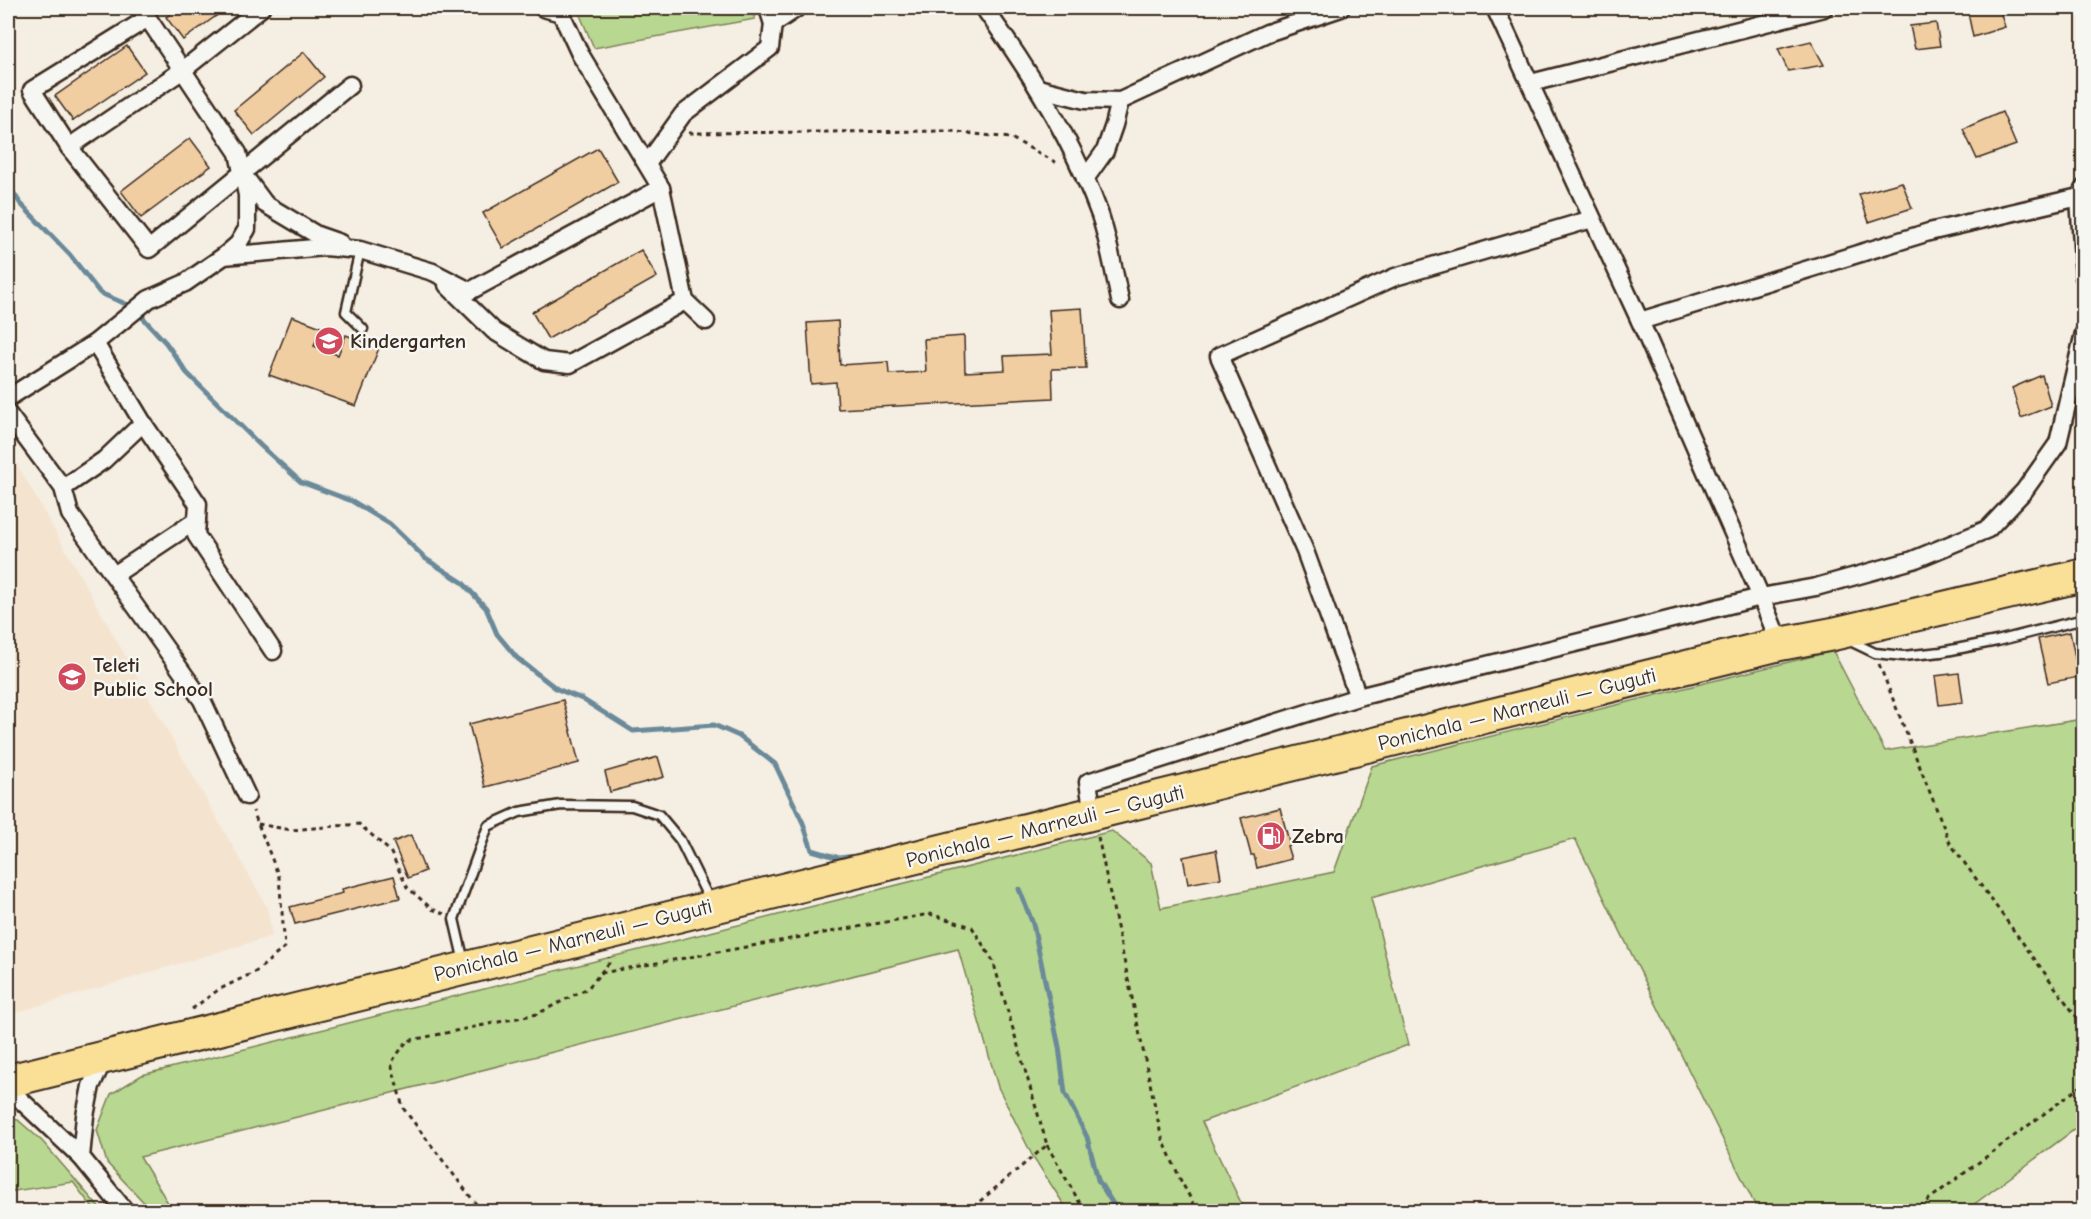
<svg xmlns="http://www.w3.org/2000/svg" width="2091" height="1219" font-family="'Comic Neue',sans-serif">
<style>
.built{fill:#f4e4cf}
.green{fill:#b8d790;stroke:#7a8057;stroke-width:1.5}
.lines{fill:none;stroke-linecap:round;stroke-linejoin:round}
.stream{stroke:#6b8999;stroke-width:5}
.building{fill:#f1cda2;stroke:#3b2a1e;stroke-width:1.5}
.lane-casing{stroke:#3b2a1e;stroke-width:13}
.street-casing{stroke:#3b2a1e;stroke-width:21}
.highway-casing{stroke:#3b2a1e;stroke-width:36}
.path{stroke:#3b2a1e;stroke-width:3;stroke-dasharray:4.5 4.5;stroke-linecap:butt}
.lane{stroke:#f6f6f2;stroke-width:8}
.street{stroke:#f6f6f2;stroke-width:16}
.highway{stroke:#fadf96;stroke-width:32}
.labels{text-anchor:middle;stroke-width:5;stroke-linejoin:round;paint-order:stroke}
.poi-label{font-size:21px;font-weight:bold;fill:#3b2a1e;stroke:#f6f6f2;text-anchor:start}
.street-label{font-size:21px;fill:#3b2a1e;stroke:#f6f6f2}
</style>
<rect width="100%" height="100%" fill="#f5eee2"/>
<filter id="ink" filterUnits="userSpaceOnUse"><feTurbulence type="fractalNoise" baseFrequency=".0167" numOctaves="2"/><feDisplacementMap in="SourceGraphic" scale="12" xChannelSelector="R" yChannelSelector="G"/><feConvolveMatrix kernelMatrix="1 2 1 2 8 2 1 2 1" color-interpolation-filters="sRGB"/></filter>
<g filter="url(#ink)">
<!-- built -->
<polygon class="built" points="8,448 267,907 272,936 8,1015"/>
<!-- green -->
<g class="green">
<polygon points="577,8 751,8 755,19 594,48"/>
<polygon points="1833,651 1885,751 2083,719 2083,1123 1965,1211 1758,1211 1575,839 1371,898 1408,1045 1202,1122 1245,1211 1068,1211 1032,1155 998,1087 958,949 140,1157 173,1211 152,1211 107,1163 97,1130 111,1094 142,1075 1112,831 1151,863 1161,908 1334,872 1372,766"/>
<polygon points="8,1119 18,1120 42,1141 102,1211 95,1211 73,1182 8,1192"/>
</g>
<g class="lines">
<!-- stream -->
<g class="stream">
<polyline points="8,184 20,203 70,255 100,293 133,307 166,343 187,373 261,446 301,482 352,501 390,524 426,559 462,582 486,608 497,634 517,658 557,689 582,699 633,731 714,725 739,736 775,764 803,823 812,850 839,858 856,856"/>
<polyline points="1019,889 1033,924 1059,1047 1065,1093 1087,1137 1098,1180 1118,1212"/>
</g>
</g>
<!-- building -->
<g class="building">
<polygon points="179,8 227,8 183,40 166,17"/>
<polygon points="1967,8 1999,8 2005,27 1973,37"/>
<polygon points="1936,23 1940,46 1915,49 1910,26"/>
<polygon points="1811,41 1824,65 1788,71 1778,49"/>
<polygon points="127,46 145,72 73,121 55,96"/>
<polygon points="304,52 324,77 254,135 234,110"/>
<polygon points="2002,112 2016,145 1977,159 1963,129"/>
<polygon points="190,138 211,166 141,218 121,191"/>
<polygon points="598,148 618,182 503,248 483,213"/>
<polygon points="1902,182 1912,208 1869,222 1859,194"/>
<polygon points="641,250 657,277 548,339 532,312"/>
<polygon points="1082,308 1086,368 1052,369 1053,398 838,409 836,382 811,384 807,323 838,321 840,365 888,362 889,374 926,372 924,339 964,336 965,372 1005,370 1004,356 1052,354 1049,310"/>
<polygon points="292,316 321,327 314,346 338,355 346,335 379,348 356,406 269,375"/>
<polygon points="2042,375 2051,406 2021,418 2012,388"/>
<polygon points="2070,632 2079,677 2048,683 2038,639"/>
<polygon points="1959,673 1963,702 1939,705 1935,676"/>
<polygon points="563,700 579,763 485,787 469,724"/>
<polygon points="658,757 664,777 610,792 605,772"/>
<polygon points="1280,808 1290,845 1287,846 1291,859 1257,868 1254,855 1251,855 1241,818"/>
<polygon points="411,835 425,871 408,878 393,842"/>
<polygon points="1216,850 1221,878 1188,884 1183,857"/>
<polygon points="394,876 400,898 295,924 290,907 343,893 342,889"/>
</g>
<g class="lines">
<!-- lane casing -->
<g class="lane-casing">
<g id="lane">
<polyline points="360,250 346,312 363,329"/>
<polyline points="1848,640 1875,653 1903,656 1941,652 1997,641 2084,619"/>
<polyline points="464,962 454,919 488,826 519,812 561,805 632,806 659,815 680,840 710,901"/>
</g>
</g>
<!-- street casing -->
<g class="street-casing">
<g id="street">
<polyline points="141,8 238,153 247,195 247,229 238,244 224,256"/>
<polyline points="543,8 561,13 580,54 661,188 685,301 706,321"/>
<path d="M984 8C1030 71 1073 141 1100 215 1109 242 1114 272 1120 300"/>
<polyline points="1495,8 1640,321 1761,597 1816,587 1913,560 1988,529 2024,491 2058,443 2084,333"/>
<polyline points="148,18 32,90 69,147 149,249 350,85"/>
<polyline points="773,24 797,8"/>
<polyline points="1531,83 1824,8"/>
<polyline points="1038,88 1085,100 1120,101 1267,33 1341,8"/>
<polyline points="69,147 183,70 261,8"/>
<polyline points="647,164 683,114 770,48 773,24 768,8"/>
<polyline points="245,177 265,204 317,235 340,243"/>
<polyline points="1085,179 1105,151 1114,125 1120,101"/>
<polyline points="2079,197 2084,277"/>
<polyline points="447,285 494,331 544,361 570,364 685,301"/>
<polyline points="1640,321 1929,232 2079,197 2084,188"/>
<polyline points="95,343 143,423 198,504 196,535 273,651"/>
<polyline points="8,398 95,343 149,299 185,283 224,256 325,247 360,250 433,272 470,291 661,188"/>
<polyline points="8,414 63,488 70,514 202,700 247,796"/>
<polyline points="63,488 104,460 143,423"/>
<polyline points="114,575 197,520"/>
<polyline points="1358,697 1305,551 1219,356 1395,277 1592,219"/>
<polyline points="1093,814 1088,782 1358,697 1761,597 1780,644"/>
<polyline points="105,1057 91,1086 85,1116 81,1157 126,1212"/>
<polyline points="8,1088 81,1157"/>
</g>
</g>
<!-- highway casing -->
<g class="highway-casing">
<path id="highway" d="M8 1081C598 934 1190 791 1780 644L1833 634 2084 575"/>
</g>
<!-- path -->
<g class="path">
<polyline points="689,133 949,131 1011,138 1059,164"/>
<polyline points="1879,664 1950,843 2084,1027"/>
<polyline points="258,824 291,830 359,824 390,851 407,887 432,909 444,914"/>
<polyline points="1098,837 1161,1135 1181,1181 1198,1212"/>
<polyline points="601,973 930,914 972,927 993,961 1047,1145 967,1212"/>
<polyline points="192,1009 218,990 257,971 285,947 279,877 253,811"/>
<polyline points="1047,1145 1085,1212"/>
<polyline points="482,1212 403,1108 391,1063 407,1041 537,1014 588,988 609,963 609,957"/>
<polyline points="1912,1212 2084,1084"/>
</g>
<!-- lane -->
<use href="#lane" class="lane"/>
<!-- street -->
<use href="#street" class="street"/>
<!-- highway -->
<use href="#highway" class="highway"/>
</g>
</g>
<!-- icons -->
<defs>
<g id="school-disc" transform="scale(1.5)"><circle r="9.5" fill="#d1495b" stroke="#f6f6f2"/><path d="M0-5L7-2L0 1L-7-2ZM-4 1L0 2.5L4 1V4Q0 6-4 4Z" fill="#fff"/></g>
<g id="fuel-disc" transform="scale(1.5)"><circle r="9.5" fill="#d1495b" stroke="#f6f6f2"/><path d="M-5.5-6h7V0h2V4h1.3V-2.5L3-4.5l.8-.8L6-3V5H2.5V1h-1V6h-7ZM-4.2-4.7v3.2H.2V-4.7Z" fill="#fff"/></g>
</defs>
<g fill-rule="evenodd">
<use href="#school-disc" x="329" y="341"/>
<use href="#school-disc" x="72" y="677"/>
<use href="#fuel-disc" x="1271" y="836"/>
</g>
<g class="labels">
<!-- poi labels -->
<g class="poi-label">
<text x="350" y="348">Kindergarten</text>
<text x="93" y="672">Teleti<tspan x="93" dy="24">Public School</tspan></text>
<text x="1292" y="843">Zebra</text>
</g>
<!-- street labels -->
<g class="street-label">
<text transform="translate(1517 709) rotate(-14)" y="7">Ponichala — Marneuli — Guguti</text>
<text transform="translate(1045 826) rotate(-14)" y="7">Ponichala — Marneuli — Guguti</text>
<text transform="translate(573 940) rotate(-14)" y="7">Ponichala — Marneuli — Guguti</text>
</g>
</g>
<!-- margin -->
<rect width="2091" height="1219" fill="none" stroke="#f6f6f2" stroke-width="30"/>
<rect x="15" y="15" width="2061" height="1189" fill="none" stroke="#3b2a1e" stroke-width="2" filter="url(#ink)"/>
</svg>
